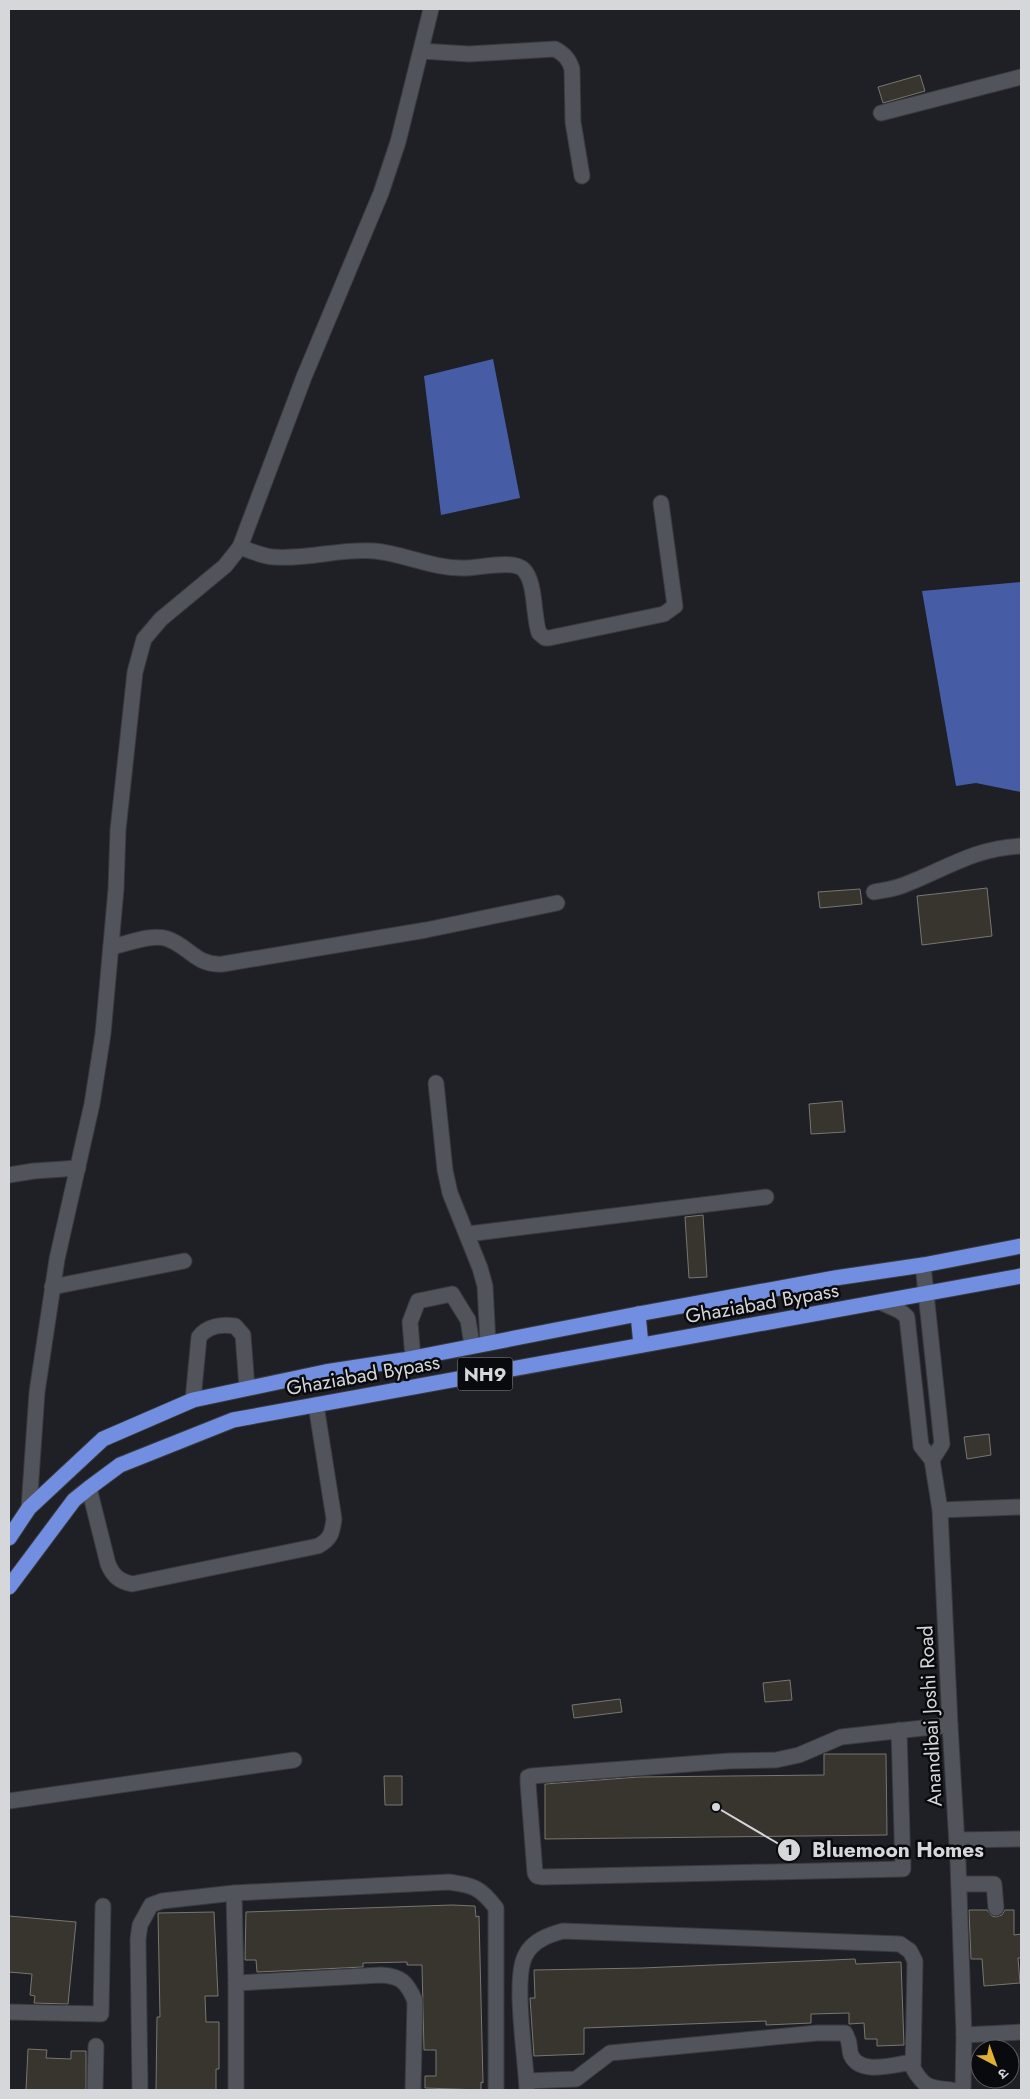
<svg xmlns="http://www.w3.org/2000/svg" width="1030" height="2099" font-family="Jost,'Noto Sans Devanagari',sans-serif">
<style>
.water{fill:#465da5}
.building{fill:#37352e;stroke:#79766f}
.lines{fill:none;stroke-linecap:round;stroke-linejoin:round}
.minor-casing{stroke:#393b40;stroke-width:17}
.highway-casing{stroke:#393b40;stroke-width:17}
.minor{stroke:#52545b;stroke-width:15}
.highway{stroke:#728ee1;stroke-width:15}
.labels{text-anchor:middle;stroke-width:5;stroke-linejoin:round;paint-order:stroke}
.shield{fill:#090a0d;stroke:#989a9d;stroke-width:1}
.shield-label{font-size:19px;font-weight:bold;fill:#d5d7db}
.street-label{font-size:20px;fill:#d5d7db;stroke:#090a0d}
.leader{fill:none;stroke:#d5d7db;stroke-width:2}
.callout-dot{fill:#d5d7db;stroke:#090a0d;stroke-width:2}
.mark-label{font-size:15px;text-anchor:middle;font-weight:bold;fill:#111}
.callout-label{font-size:21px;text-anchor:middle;font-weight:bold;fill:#d5d7db;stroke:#090a0d;stroke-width:5;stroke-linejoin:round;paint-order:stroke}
</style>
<rect width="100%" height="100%" fill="#1e2026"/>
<!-- water -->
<g class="water">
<polygon points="493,359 520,498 441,515 424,376"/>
<polygon points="1021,582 1021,792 976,783 956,786 922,591"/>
</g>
<!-- building -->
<g class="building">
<polygon points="920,75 925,91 883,103 878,87"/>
<polygon points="987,888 992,936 922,945 917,896"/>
<polygon points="860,889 862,904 820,908 818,892"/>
<polygon points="842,1101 845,1132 811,1134 809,1104"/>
<polygon points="703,1215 707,1277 689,1278 685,1217"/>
<polygon points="989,1434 991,1455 967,1459 964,1437"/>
<polygon points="790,1680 792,1700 765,1702 763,1683"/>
<polygon points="620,1699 622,1712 574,1718 572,1705"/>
<polygon points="824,1754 886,1754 887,1835 545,1839 545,1784 639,1777 824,1775"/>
<polygon points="384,1776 402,1776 402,1805 385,1805"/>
<polygon points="452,1905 475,1906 476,1917 479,1916 483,2083 481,2082 481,2090 425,2088 425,2076 436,2076 436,2050 424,2050 422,1965 407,1965 407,1962 363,1963 363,1967 257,1972 256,1960 245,1960 246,1912"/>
<polygon points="969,1910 987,1910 992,1916 996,1917 1002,1915 1005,1910 1014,1910 1014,1935 1021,1934 1021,1958 1018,1958 1020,1983 984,1986 982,1959 971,1959"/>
<polygon points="214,1912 218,1996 205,1996 206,2022 219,2022 219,2069 216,2069 216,2090 156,2090 157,2017 160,2017 158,1913"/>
<polygon points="9,1916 76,1922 68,2004 34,2003 35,1996 30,1995 32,1974 9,1972"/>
<polygon points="855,1959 856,1964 901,1962 904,2045 877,2046 877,2039 865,2039 864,2023 849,2024 849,2013 811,2014 811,2023 766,2025 766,2021 584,2028 584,2054 534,2056 530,1998 535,1998 534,1970 642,1968"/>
<polygon points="28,2049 47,2050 46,2058 71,2059 71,2051 86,2051 86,2090 26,2090"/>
</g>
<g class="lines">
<!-- minor casing -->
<g class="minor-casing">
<g id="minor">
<path d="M421 51 469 54 555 49C564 54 569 59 572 69L573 122 582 176"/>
<polyline points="881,113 1021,77"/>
<path d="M240 547C250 551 262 556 273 557 307 560 341 548 375 551 405 554 434 569 465 568 479 568 514 559 524 570 536 583 533 616 539 633L545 638H549L664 614 675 606 661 503"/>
<path d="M874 892C884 890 894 889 904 885 946 869 974 848 1021 846"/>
<path d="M111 947C127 944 152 933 168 939 190 947 196 966 223 964L426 930 557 903"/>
<polyline points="436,1083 445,1170 450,1193 480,1268 485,1286 488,1343"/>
<polyline points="9,1175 34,1171 78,1168"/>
<polyline points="468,1234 766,1197"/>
<polyline points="923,1265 942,1444 932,1460"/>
<polyline points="52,1287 184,1261"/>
<polyline points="880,1302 900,1311 907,1317 921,1446 932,1460 940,1510 950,1725 958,1862 964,2035 963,2090"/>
<polyline points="413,1358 410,1322 418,1301 452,1294 468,1320 472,1345"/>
<path d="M193 1400 199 1337C207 1326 222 1324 235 1326L243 1335 247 1388"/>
<path d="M89 1488 108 1564C113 1576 119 1581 132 1584L318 1546C331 1539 332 1533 334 1519L316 1405"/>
<polyline points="29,1508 37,1392 57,1259 92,1104 103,1034 116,889 118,830 135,672 144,639 161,619 225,566 240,547 304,377 381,193 398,142 431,9"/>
<polyline points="940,1510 1021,1507"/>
<polyline points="899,1730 903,1869 543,1877 537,1876 535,1873 528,1783 528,1777 531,1776 729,1761 776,1760 799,1755 841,1737 950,1725"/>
<polyline points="9,1801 294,1760"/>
<polyline points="957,1840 1021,1839"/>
<polyline points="959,1884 994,1884 996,1908"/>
<polyline points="234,1893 236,1983"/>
<polyline points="9,2012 101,2014 103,1906"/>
<polyline points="964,2035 1021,2032"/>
<path d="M527 2081 576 2079 610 2053 817 2033H845C852 2045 848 2047 851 2055 860 2076 896 2064 913 2062"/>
<polyline points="95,2090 96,2046"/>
<path d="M140 2090 138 1939 140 1925 151 1905 162 1901 234 1893 449 1882C473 1885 481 1888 496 1908V2090"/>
<path d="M236 2090V1983L381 1975C401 1976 407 1982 415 2001L413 2090"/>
<path d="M527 2090C526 2060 513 1980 525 1956 532 1941 548 1935 563 1931L900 1944 910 1951 915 1961 913 2068C924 2088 930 2088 952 2090"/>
</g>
</g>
<!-- highway casing -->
<g class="highway-casing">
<g id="highway">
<polyline points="638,1314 641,1345"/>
<polyline points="9,1538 29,1508 103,1439 193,1400 325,1372 403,1360 638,1314 835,1278 923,1265 1021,1246"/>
<polyline points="9,1587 74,1500 89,1488 120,1465 233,1420 1021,1276"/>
</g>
</g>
<!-- minor -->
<use href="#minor" class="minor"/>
<!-- highway -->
<use href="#highway" class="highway"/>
</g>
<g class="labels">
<!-- shield labels -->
<rect class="shield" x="457.5" y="1357.5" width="55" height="33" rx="4"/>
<g class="shield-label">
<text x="485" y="1381">NH9</text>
</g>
<!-- street labels -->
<g class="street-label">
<text transform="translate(762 1303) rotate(-10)" y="7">Ghaziabad Bypass</text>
<text transform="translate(363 1375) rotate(-10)" y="7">Ghaziabad Bypass</text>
<text transform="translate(930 1716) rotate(-93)" y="7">Anandibai Joshi Road</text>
</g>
</g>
<!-- callouts -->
<path class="leader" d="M716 1807L789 1850"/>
<g class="callout-dot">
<circle cx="716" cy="1807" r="5"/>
<circle cx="789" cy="1850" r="12"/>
</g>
<g class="mark-label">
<text x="789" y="1855">1</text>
</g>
<g class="callout-label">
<text x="898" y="1857">Bluemoon Homes</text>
</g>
<!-- border -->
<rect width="1030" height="2099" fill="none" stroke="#d5d7db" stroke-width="20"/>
<!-- north arrow -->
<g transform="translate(995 2064) rotate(139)"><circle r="24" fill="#090a0d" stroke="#5b5c5f"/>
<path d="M0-4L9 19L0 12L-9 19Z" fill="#dfb033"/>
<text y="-8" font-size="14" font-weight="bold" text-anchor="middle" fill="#d5d7db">उ</text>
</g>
</svg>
